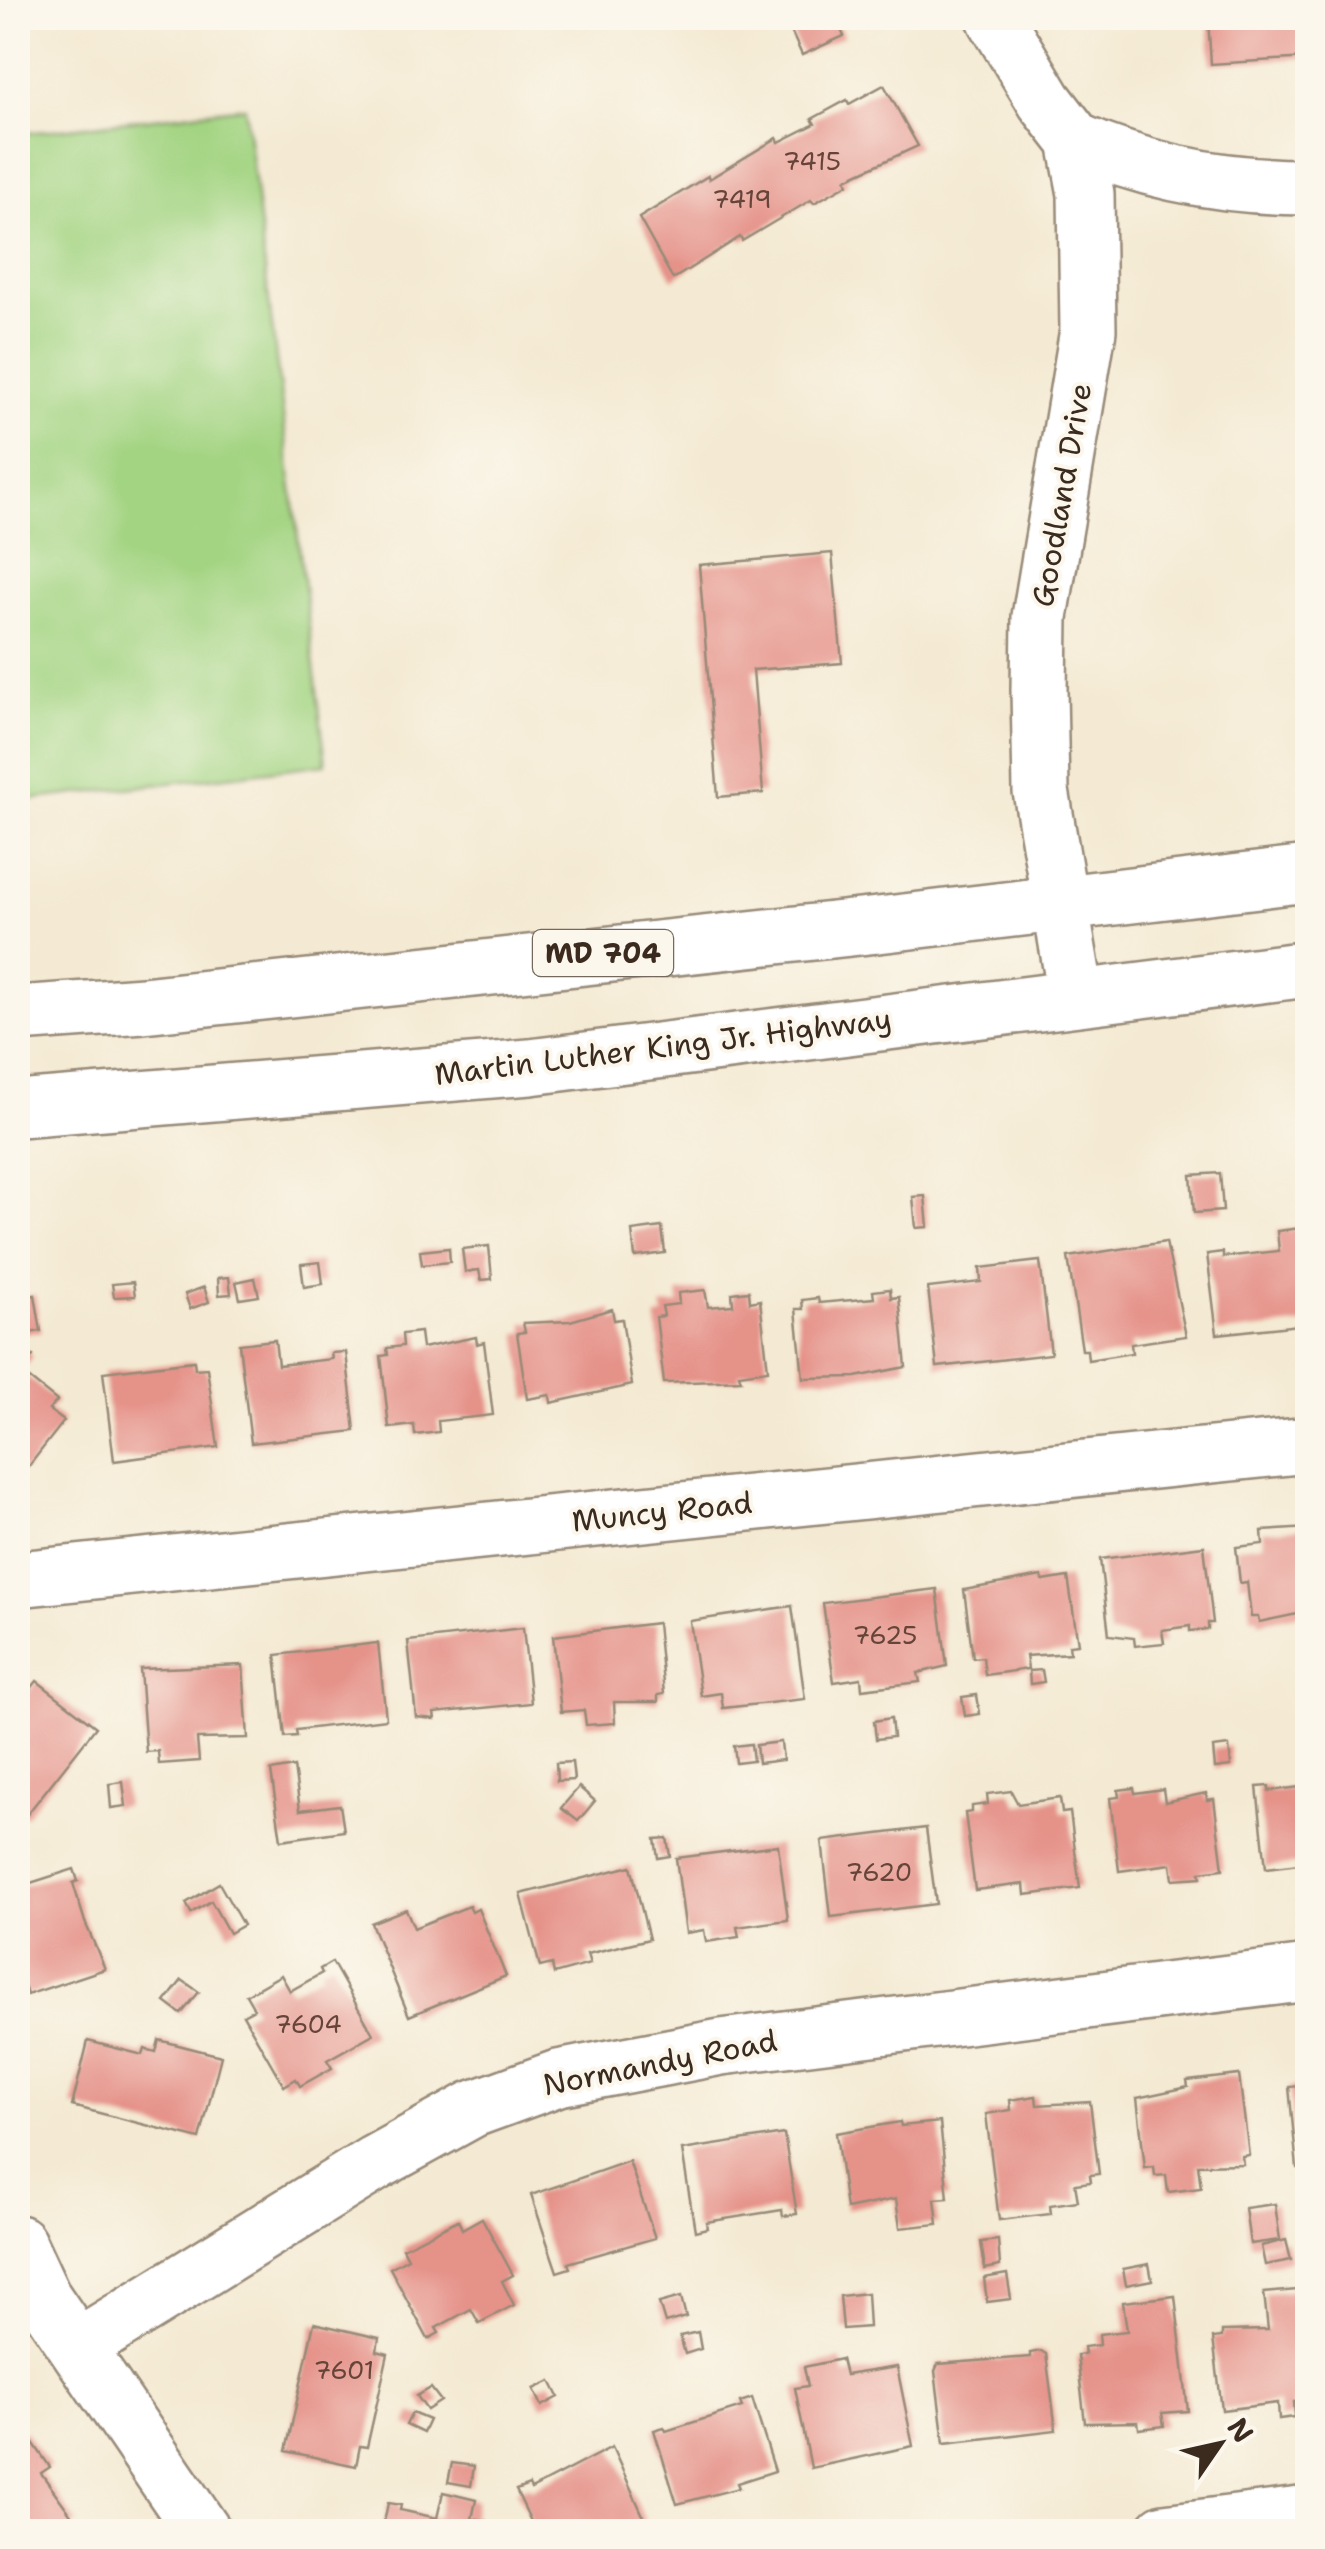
<svg xmlns="http://www.w3.org/2000/svg" width="1325" height="2549" font-family="'Shantell Sans',sans-serif">
<style>
.green{fill:#a3d482;stroke:#6f7f50;stroke-width:2.5}
.building{fill:#e59289}
.lines{fill:none;stroke-linecap:round;stroke-linejoin:round}
.minor-casing{stroke:#988a78;stroke-width:60}
.major-casing{stroke:#988a78;stroke-width:60}
.minor{stroke:#fff;stroke-width:55}
.major{stroke:#fff;stroke-width:55}
.labels{text-anchor:middle;stroke-width:8;stroke-linejoin:round;paint-order:stroke}
.number-label{font-size:25px;fill:#664439}
.shield{fill:#fbf7ec;stroke:#75685c;stroke-width:2.5}
.shield-label{font-size:28px;font-weight:bold;fill:#3b2a1e}
.street-label{font-size:30px;fill:#3b2a1e;stroke:#fbf7ec}
</style>
<rect width="100%" height="100%" fill="#fbf7ec"/>
<filter id="ink" filterUnits="userSpaceOnUse"><feTurbulence type="fractalNoise" baseFrequency=".01" numOctaves="2"/><feDisplacementMap in="SourceGraphic" scale="20" xChannelSelector="R" yChannelSelector="G"/><feConvolveMatrix kernelMatrix="1 2 1 2 8 2 1 2 1" color-interpolation-filters="sRGB"/></filter>
<filter id="wash" filterUnits="userSpaceOnUse"><feTurbulence type="fractalNoise" baseFrequency=".0048" numOctaves="4" result="noise"/><feDisplacementMap in="SourceGraphic" scale="40" xChannelSelector="R" yChannelSelector="G"/><feGaussianBlur stdDeviation="2.25" result="paint"/><feColorMatrix in="noise" values="0 0 0 0 0 0 0 0 0 0 0 0 0 0 0 0 0 1.4 0 .05"/><feComposite in="paint" operator="in"/></filter>
<g filter="url(#wash)">
<rect width="100%" height="100%" fill="#f4ead3"/>
<!-- green -->
<polygon class="green" points="245,107 326,764 18,801 18,134"/>
<g id="blocks">
<!-- building -->
<g class="building">
<polygon points="785,18 835,18 844,36 802,55"/>
<polygon points="1208,18 1308,18 1308,58 1211,64"/>
<polygon points="884,85 918,146 846,179 848,184 814,203 811,200 742,241 740,237 673,279 639,218 708,176 709,179 777,138 779,142 815,124 812,119 847,100 849,104"/>
<polygon points="1308,310 1308,391 1303,391 1299,311"/>
<polygon points="832,553 842,663 753,670 763,793 718,797 699,565"/>
<polygon points="1220,1173 1223,1211 1194,1213 1191,1175"/>
<polygon points="925,1196 928,1227 916,1228 913,1197"/>
<polygon points="662,1227 665,1253 635,1257 632,1231"/>
<polygon points="1301,1228 1302,1242 1308,1242 1308,1324 1217,1334 1207,1254 1223,1252 1223,1257 1279,1251 1277,1231"/>
<polygon points="1166,1242 1186,1336 1131,1344 1132,1353 1088,1360 1087,1350 1082,1350 1068,1257"/>
<polygon points="489,1246 492,1279 481,1280 479,1270 465,1272 462,1249"/>
<polygon points="449,1248 450,1262 422,1265 420,1251"/>
<polygon points="1040,1261 1051,1354 937,1367 928,1288 981,1282 980,1268"/>
<polygon points="320,1262 323,1284 304,1287 301,1264"/>
<polygon points="229,1277 231,1294 219,1295 218,1278"/>
<polygon points="255,1278 259,1296 240,1299 236,1282"/>
<polygon points="133,1282 135,1296 114,1297 112,1284"/>
<polygon points="204,1287 209,1302 190,1309 185,1294"/>
<polygon points="890,1289 891,1298 899,1297 906,1367 856,1377 803,1378 796,1309 803,1309 802,1300 818,1298 819,1303 874,1298 873,1291"/>
<polygon points="705,1290 708,1307 733,1305 732,1293 749,1291 750,1302 760,1300 768,1370 739,1374 741,1380 664,1383 656,1317 664,1316 662,1306 679,1304 678,1293"/>
<polygon points="35,1295 41,1331 22,1334 18,1297"/>
<polygon points="612,1309 614,1320 622,1319 632,1385 551,1403 550,1395 527,1399 517,1333 525,1332 523,1323 570,1321"/>
<polygon points="420,1332 422,1348 476,1337 477,1344 484,1342 493,1415 438,1421 439,1432 415,1435 414,1425 389,1428 381,1356 388,1355 387,1348 403,1346 402,1334"/>
<polygon points="275,1340 278,1365 332,1359 331,1353 346,1352 355,1431 251,1443 239,1344"/>
<polygon points="18,1344 33,1356 21,1372 57,1401 49,1410 64,1421 25,1471 18,1465"/>
<polygon points="194,1361 195,1369 207,1368 218,1447 114,1461 103,1372"/>
<polygon points="1308,1528 1308,1641 1305,1641 1302,1613 1259,1622 1258,1617 1251,1617 1247,1582 1240,1583 1236,1547 1263,1544 1262,1531"/>
<polygon points="1204,1546 1213,1623 1208,1623 1208,1629 1190,1631 1190,1626 1162,1630 1164,1643 1135,1646 1134,1638 1109,1635 1100,1559"/>
<polygon points="1042,1576 1043,1581 1068,1577 1078,1644 1069,1645 1070,1653 1026,1656 1028,1669 985,1675 983,1657 973,1658 964,1590"/>
<polygon points="937,1589 947,1666 918,1673 920,1682 862,1689 861,1678 834,1682 823,1603"/>
<polygon points="792,1606 805,1699 723,1708 721,1693 701,1696 690,1621"/>
<polygon points="657,1623 664,1694 658,1695 658,1702 614,1702 615,1723 586,1725 584,1710 561,1712 553,1636"/>
<polygon points="523,1628 531,1703 434,1713 435,1719 416,1717 408,1641"/>
<polygon points="378,1643 386,1719 296,1730 297,1736 285,1737 276,1655"/>
<polygon points="243,1665 248,1738 197,1739 199,1761 159,1764 158,1751 146,1752 140,1669"/>
<polygon points="1042,1670 1044,1682 1030,1684 1029,1671"/>
<polygon points="37,1681 96,1727 25,1817 18,1812 18,1705"/>
<polygon points="977,1695 980,1714 965,1716 962,1697"/>
<polygon points="891,1718 893,1737 876,1739 874,1721"/>
<polygon points="781,1742 783,1760 758,1763 756,1745"/>
<polygon points="751,1744 753,1761 736,1763 734,1746"/>
<polygon points="1229,1746 1231,1766 1215,1768 1213,1748"/>
<polygon points="572,1762 574,1780 557,1781 556,1763"/>
<polygon points="294,1767 300,1810 340,1805 344,1831 281,1840 271,1771"/>
<polygon points="123,1782 126,1806 111,1808 109,1784"/>
<polygon points="1269,1786 1269,1791 1308,1786 1308,1863 1266,1868 1257,1787"/>
<polygon points="579,1787 595,1801 578,1821 561,1808"/>
<polygon points="1134,1788 1135,1793 1163,1789 1165,1802 1206,1793 1207,1800 1214,1799 1223,1869 1200,1872 1201,1877 1173,1879 1171,1864 1119,1871 1110,1798 1119,1797 1118,1790"/>
<polygon points="1011,1791 1018,1804 1060,1798 1062,1813 1070,1812 1080,1888 1025,1895 1024,1884 975,1890 965,1813 972,1812 972,1806 988,1804 987,1794"/>
<polygon points="926,1828 936,1904 831,1917 822,1841"/>
<polygon points="667,1838 670,1856 658,1858 655,1839"/>
<polygon points="778,1845 788,1920 737,1927 739,1937 706,1942 704,1930 686,1933 676,1858"/>
<polygon points="631,1866 649,1939 587,1954 590,1964 554,1974 552,1964 540,1967 521,1894"/>
<polygon points="74,1869 78,1881 73,1883 85,1922 105,1969 27,1995 18,1966 18,1887"/>
<polygon points="219,1883 243,1925 229,1933 211,1901 191,1913 186,1903"/>
<polygon points="469,1906 472,1912 478,1909 506,1976 409,2016 371,1923 406,1909 414,1928"/>
<polygon points="332,1962 373,2034 327,2060 332,2068 300,2086 296,2079 284,2086 243,2015 254,2009 246,1995 281,1975 290,1991 322,1973 320,1969"/>
<polygon points="182,1980 199,1992 181,2014 165,2002"/>
<polygon points="159,2040 221,2056 200,2139 72,2106 88,2041 143,2055 145,2049 156,2052"/>
<polygon points="1239,2075 1249,2155 1242,2156 1243,2164 1198,2165 1201,2188 1168,2192 1166,2175 1155,2176 1154,2167 1145,2168 1137,2098 1188,2087 1187,2081"/>
<polygon points="1308,2085 1308,2167 1297,2168 1289,2087"/>
<polygon points="1036,2096 1037,2105 1090,2102 1099,2174 1090,2175 1091,2182 1075,2184 1078,2201 1050,2205 1051,2214 999,2220 986,2114 1011,2110 1010,2100"/>
<polygon points="900,2122 901,2126 940,2122 948,2198 935,2199 938,2224 900,2228 896,2199 846,2209 836,2133"/>
<polygon points="784,2134 797,2214 783,2216 782,2210 706,2222 707,2228 695,2231 682,2150"/>
<polygon points="629,2161 655,2238 568,2263 570,2268 557,2272 531,2195"/>
<polygon points="1275,2204 1280,2240 1250,2244 1245,2208"/>
<polygon points="482,2218 513,2275 502,2281 514,2305 479,2323 471,2309 436,2328 439,2333 428,2339 390,2268 408,2258 403,2248 458,2220 462,2229"/>
<polygon points="998,2240 1000,2266 985,2269 981,2242"/>
<polygon points="1286,2240 1291,2260 1265,2265 1261,2246"/>
<polygon points="1149,2264 1152,2280 1126,2285 1123,2269"/>
<polygon points="1007,2274 1011,2299 987,2302 984,2278"/>
<polygon points="1308,2289 1308,2401 1294,2402 1295,2417 1279,2419 1278,2403 1222,2410 1213,2338 1222,2337 1222,2331 1268,2330 1264,2293"/>
<polygon points="867,2293 869,2327 843,2329 840,2296"/>
<polygon points="1175,2296 1188,2411 1162,2413 1164,2426 1139,2429 1138,2422 1085,2423 1077,2355 1085,2354 1084,2347 1100,2345 1099,2334 1127,2331 1123,2302"/>
<polygon points="681,2297 686,2317 665,2323 659,2303"/>
<polygon points="314,2323 379,2338 377,2351 388,2354 367,2447 360,2446 356,2466 286,2451"/>
<polygon points="698,2332 701,2349 685,2354 680,2336"/>
<polygon points="1041,2351 1046,2354 1056,2430 944,2443 935,2371 938,2364 1030,2357 1030,2353"/>
<polygon points="841,2359 845,2375 897,2367 913,2446 811,2468 795,2388 808,2386 804,2367"/>
<polygon points="551,2381 559,2397 542,2406 534,2389"/>
<polygon points="431,2388 441,2401 427,2410 417,2396"/>
<polygon points="752,2398 775,2471 737,2483 739,2488 677,2504 654,2430 664,2427 666,2431 742,2407 740,2402"/>
<polygon points="412,2413 429,2420 423,2433 406,2425"/>
<polygon points="25,2431 50,2467 41,2473 77,2523 64,2532 18,2532 18,2437"/>
<polygon points="612,2447 645,2520 620,2532 536,2532 516,2490 529,2485 531,2489"/>
<polygon points="452,2463 474,2466 471,2486 448,2482"/>
<polygon points="443,2492 476,2500 471,2524 475,2525 477,2519 492,2522 490,2532 382,2532 388,2503 401,2505 400,2510 437,2518"/>
</g>
</g>
</g>
<g filter="url(#ink)">
<use href="#blocks" fill-opacity="0" stroke="#988a78" stroke-width="2.5"/>
<g class="lines">
<!-- minor casing -->
<g class="minor-casing">
<g id="minor">
<polyline points="995,18 1045,101 1076,141 1086,194 1088,330 1040,617 1039,690 1041,791 1076,996"/>
<path d="M1076 141C1149 173 1228 187 1308 187"/>
<polyline points="18,1579 1308,1445"/>
<polyline points="18,2243 44,2299 203,2532"/>
<polyline points="79,2346 375,2163 473,2109 558,2078 721,2047 1308,1973"/>
<polyline points="1164,2532 1308,2514"/>
</g>
</g>
<!-- major casing -->
<g class="major-casing">
<g id="major">
<polyline points="18,1014 143,1005 878,925 1308,874"/>
<polyline points="18,1109 530,1067 1308,969"/>
</g>
</g>
<!-- minor -->
<use href="#minor" class="minor"/>
<!-- major -->
<use href="#major" class="major"/>
</g>
</g>
<g class="labels">
<!-- number labels -->
<g class="number-label">
<text x="812" y="170">7415</text>
<text x="742" y="208">7419</text>
<text x="885" y="1644">7625</text>
<text x="879" y="1881">7620</text>
<text x="308" y="2033">7604</text>
<text x="344" y="2379">7601</text>
</g>
<!-- shield labels -->
<rect class="shield" x="533" y="930" width="140" height="46" rx="8"/>
<g class="shield-label">
<text x="603" y="963">MD 704</text>
</g>
<!-- street labels -->
<g class="street-label">
<text transform="translate(1062 495) rotate(-80)" y="10">Goodland Drive</text>
<text transform="translate(663 1047) rotate(-7)" y="10">Martin Luther King Jr. Highway</text>
<text transform="translate(662 1512) rotate(-6)" y="10">Muncy Road</text>
<text transform="translate(660 2063) rotate(-11)" y="10">Normandy Road</text>
</g>
</g>
<!-- margin -->
<rect width="1325" height="2549" fill="none" stroke="#fbf7ec" stroke-width="60"/>
<!-- north arrow -->
<g transform="translate(1220 2444) rotate(56)" stroke="#fbf7ec" stroke-width="8" paint-order="stroke">
<path d="M0-8L18 38L0 25L-18 38Z" fill="#3b2a1e"/>
<text y="-15" font-size="28" font-weight="bold" text-anchor="middle" fill="#3b2a1e">N</text>
</g>
</svg>
